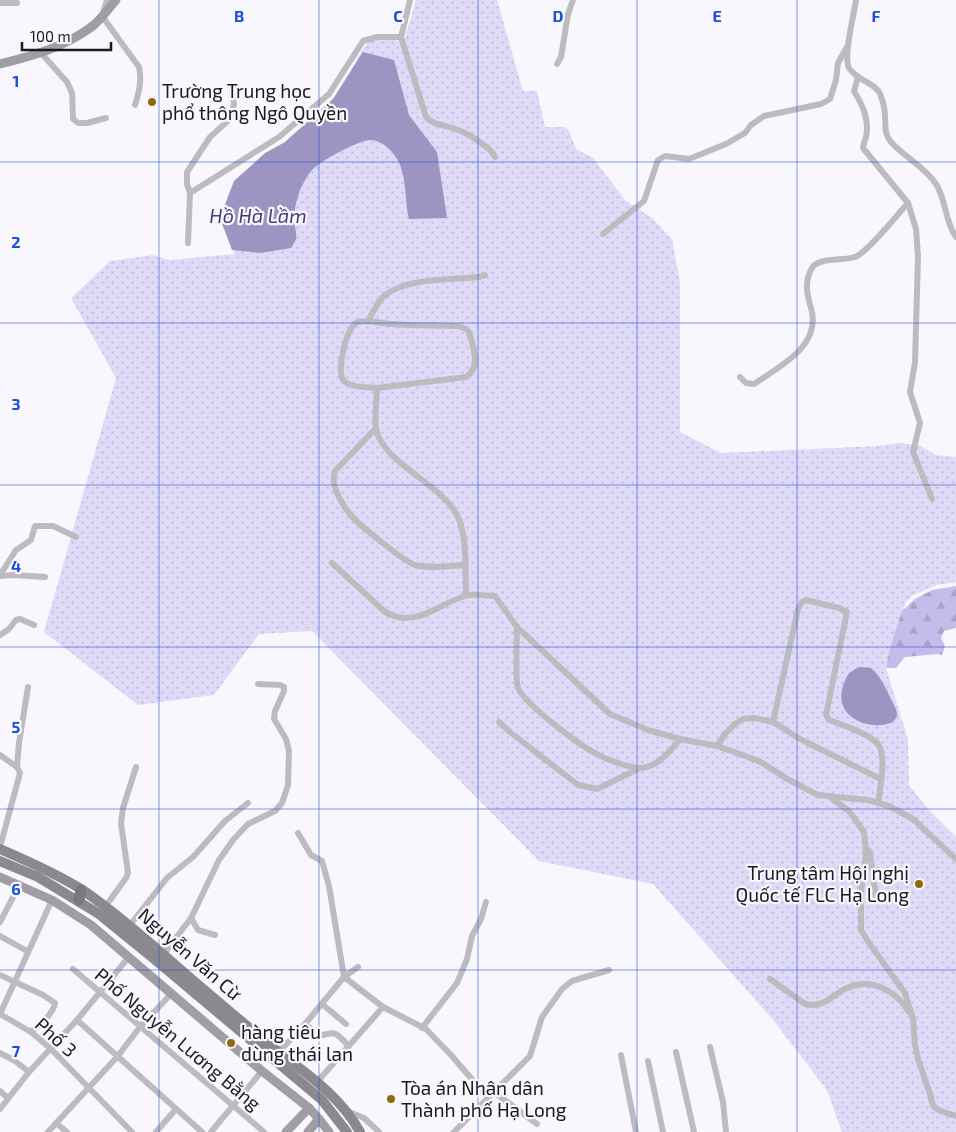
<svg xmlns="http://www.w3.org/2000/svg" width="956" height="1132" font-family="'Exo 2',sans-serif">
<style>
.grass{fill:url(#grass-dots)}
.forest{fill:url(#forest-firs)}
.water{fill:#9e94c2}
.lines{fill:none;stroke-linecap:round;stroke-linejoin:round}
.street{stroke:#bcbcc0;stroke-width:6}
.secondary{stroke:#9f9ea4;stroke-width:9}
.primary{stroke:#8a8990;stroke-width:10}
.highway{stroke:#79777f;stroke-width:11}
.grid{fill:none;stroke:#1d4ed8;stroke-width:1;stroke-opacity:0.55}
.poi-dot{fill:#8e6a0e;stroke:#f8f7fe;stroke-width:2}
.labels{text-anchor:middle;stroke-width:4.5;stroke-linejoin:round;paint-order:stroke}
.poi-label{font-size:19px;fill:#1a191c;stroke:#f8f7fe;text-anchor:start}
.street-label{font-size:19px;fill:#1a191c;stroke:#f8f7fe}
.water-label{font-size:20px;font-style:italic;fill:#4b3b75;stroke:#f8f7fe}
.grid-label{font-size:16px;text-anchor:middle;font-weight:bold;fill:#1d4ed8;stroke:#f8f7fe;stroke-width:4.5;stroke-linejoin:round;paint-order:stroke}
</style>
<defs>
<pattern id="grass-dots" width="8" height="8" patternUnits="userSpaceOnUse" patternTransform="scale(1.25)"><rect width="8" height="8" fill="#dfdaf8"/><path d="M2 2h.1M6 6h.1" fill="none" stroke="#bfbad4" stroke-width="1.8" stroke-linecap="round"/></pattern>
<pattern id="forest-firs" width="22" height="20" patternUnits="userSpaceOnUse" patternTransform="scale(1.25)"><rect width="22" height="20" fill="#c5bceb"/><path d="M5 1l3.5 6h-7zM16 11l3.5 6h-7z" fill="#a9a1c9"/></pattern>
</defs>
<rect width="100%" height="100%" fill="#f8f7fe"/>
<!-- grass -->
<polygon class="grass" points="416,0 497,0 523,91 537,91 545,127 565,127 569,131 576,149 593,158 626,201 652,218 672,239 680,282 680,432 721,453 879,446 899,443 919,445 936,455 956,457 956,582 937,585 913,595 906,602 900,618 886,668 908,740 909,785 928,809 956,837 956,1132 842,1132 827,1090 773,1020 653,884 539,861 312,631 259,634 214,695 138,705 44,632 116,378 71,298 110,261 153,255 169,260 235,254 223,226 289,138 333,100 364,47 372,38 404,41"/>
<!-- forest -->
<polygon class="forest" points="956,586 956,628 944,631 941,638 945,646 942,655 938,654 905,657 896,668 886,668 890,648 902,611 915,599 932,590"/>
<!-- water -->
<g class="water">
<path d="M363 52 394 60 409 115 437 152 447 218 409 219C404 199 408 174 395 156 390 148 380 140 370 140 359 140 320 161 312 170 308 174 303 184 300 190 297 199 294 209 294 220 295 233 300 236 291 248L260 253 232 250 221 221 222 212 234 181 265 153 285 142 333 99Z"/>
<path d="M859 667 871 668C880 676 885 686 890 697 892 702 897 709 897 715 895 736 817 726 849 673Z"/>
</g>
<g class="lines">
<!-- street -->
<g class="street">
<path d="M107 0 102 16 139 67C142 81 139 92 135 105"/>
<path d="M856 0C854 15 843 56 849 68 851 72 856 75 860 78 867 83 877 86 880 94 883 101 885 111 885 117 886 127 884 134 891 142 904 157 924 166 936 184 946 199 945 222 956 237"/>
<polyline points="0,3 17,3"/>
<path d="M401 37 426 117C434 126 447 125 458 130 467 133 492 148 495 157"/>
<polyline points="401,37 410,0"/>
<polyline points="42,54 67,82 72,93 73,119 78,123 87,123 106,118"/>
<polyline points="557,64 561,57 568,14 573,0"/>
<path d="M858 77 854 91C862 104 870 120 866 137 865 141 863 144 863 148L908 203 916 229 918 256 915 362 910 392 920 423 913 452 932 499"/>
<polyline points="190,193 279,137 329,94 363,41 377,37 401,37"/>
<polyline points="603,234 644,201 658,160 665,156 689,159 726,144 745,133 751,125 764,116 821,104 830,99 836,80 838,63 848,45"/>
<polyline points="188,243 190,193 187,184 187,172 210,137 230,119 234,105 232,89"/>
<path d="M368 321C372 314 376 305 382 298 403 277 451 280 479 277L485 275"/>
<path d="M740 377 746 383 754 384C780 366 822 346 811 308 807 295 804 281 812 268 818 257 843 261 855 257 869 251 896 216 908 203"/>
<path d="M377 388 466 377C482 366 473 348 469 332L466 329 458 326C436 325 414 326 392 324 381 324 369 319 358 322 347 324 335 372 344 381 351 388 368 387 377 388 377 399 374 419 376 430 386 465 440 483 457 515 468 536 465 572 466 595"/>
<path d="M376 428 335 471C330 485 340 501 349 513 355 522 405 562 415 565 430 569 449 566 465 565"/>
<path d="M332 563 385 612C416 629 436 605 465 596 473 593 486 596 495 596L517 627 610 714 648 730 680 739 717 746 759 761 789 780 818 795 868 800 889 806 913 819 956 859"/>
<polyline points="0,575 16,550 31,540 35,526 53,526 76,537"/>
<polyline points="0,576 14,575 45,577"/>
<path d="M517 627C517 637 515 681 518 688 527 706 579 745 597 754 607 760 630 768 641 768 658 767 670 751 680 739"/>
<polyline points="0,635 9,629 16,620 20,619 34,625"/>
<polyline points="499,722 510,732 578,785 597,789 640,768"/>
<path d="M773 722 798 609 802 602 806 600 839 608 847 612 826 715 829 720C842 725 868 733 878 744 887 756 880 789 878 803"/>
<polyline points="717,746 725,734 735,724 743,719 754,718 773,722 800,739 881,779"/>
<polyline points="0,755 17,767 20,773 0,847"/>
<polyline points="17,767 19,743 28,687"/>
<path d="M830 797 850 812 864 832 866 854 861 892V930L869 943 905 993 913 1019 915 1045 918 1059 931 1097C931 1111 944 1112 956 1116"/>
<polyline points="298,833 311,855 322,861 329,886 344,977 383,1007 426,1029 451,1055 488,1098"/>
<polyline points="866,848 870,852 876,900"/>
<polyline points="105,907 126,878 128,873 121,823 123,808 136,767"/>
<polyline points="191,918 198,930 215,935"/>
<polyline points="0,922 20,884"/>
<polyline points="130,925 167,878 193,857 225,821 248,803"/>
<polyline points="0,936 27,951"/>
<polyline points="163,955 191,918 219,860 233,840 248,824 275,811 282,803 288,785 289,751 286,739 274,719 275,711 284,691 284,687 280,685 258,684"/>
<polyline points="73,969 264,1132"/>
<path d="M0 975 43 995 55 1003C53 1015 39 1025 31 1032"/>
<path d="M770 979 805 1004C823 1009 832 995 847 988 872 977 896 991 909 1012"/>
<polyline points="322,1004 346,1024"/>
<polyline points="0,1014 31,1032 51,1049 132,1132"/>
<polyline points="0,1014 52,900"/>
<polyline points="77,1020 202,1132"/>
<path d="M305 1024 320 1036C338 1030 336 1034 349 1046"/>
<polyline points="422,1028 457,983 467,959 472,936 481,919 486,902"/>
<polyline points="710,1047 723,1102 726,1132"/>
<polyline points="676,1052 694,1132"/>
<polyline points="0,1053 15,1061 29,1072"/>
<polyline points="278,1053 305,1024 344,977 358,967"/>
<polyline points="621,1055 636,1132"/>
<polyline points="648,1061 663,1132"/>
<polyline points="317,1082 383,1007"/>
<polyline points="0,1091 8,1098"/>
<polyline points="494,1092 537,1124"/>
<polyline points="0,1109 29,1072 77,1020 128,958"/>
<polyline points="347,1111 364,1118 379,1132"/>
<polyline points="56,1123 67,1132"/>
<polyline points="48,1132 117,1057 140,1027 171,994"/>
<polyline points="156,1132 176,1109"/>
<polyline points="211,1132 262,1071"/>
<polyline points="454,1132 530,1056 542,1017 562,989 572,981 609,970"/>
</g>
<!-- secondary -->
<g class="secondary">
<path d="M0 64C32 56 62 48 90 28 100 21 108 9 116 0"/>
<polyline points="0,877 52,900 91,925 262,1071 309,1108 319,1119 329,1132"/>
<polyline points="286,1132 309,1108"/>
<polyline points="308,1132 319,1119"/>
</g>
<!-- primary -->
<g class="primary">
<path d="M0 849C28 861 55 873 81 889 111 909 137 932 164 955 195 983 227 1009 259 1036 294 1066 337 1090 360 1132"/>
<polyline points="0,861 38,877 99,914 152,957 322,1100 347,1132"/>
</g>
<!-- highway -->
<polyline class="highway" points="79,900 81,890"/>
</g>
<!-- grid -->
<path class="grid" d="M159 0V1132M319 0V1132M478 0V1132M637 0V1132M797 0V1132M0 162H956M0 323H956M0 485H956M0 647H956M0 809H956M0 970H956"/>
<!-- markers -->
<g class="poi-dot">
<circle cx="152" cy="102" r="5"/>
<circle cx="919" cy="884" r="5"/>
<circle cx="231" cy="1043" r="5"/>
<circle cx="391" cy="1099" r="5"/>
</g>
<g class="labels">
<!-- poi labels -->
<g class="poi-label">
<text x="162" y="98">Trường Trung học<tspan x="162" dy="22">phổ thông Ngô Quyền</tspan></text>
<text x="909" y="880" text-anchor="end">Trung tâm Hội nghị<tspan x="909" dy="22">Quốc tế FLC Hạ Long</tspan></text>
<text x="241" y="1039">hàng tiêu<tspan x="241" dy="22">dùng thái lan</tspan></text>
<text x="401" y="1095">Tòa án Nhân dân<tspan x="401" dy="22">Thành phố Hạ Long</tspan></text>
</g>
<!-- street labels -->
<g class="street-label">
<text transform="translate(190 954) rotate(41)" y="7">Nguyễn Văn Cừ</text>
<text transform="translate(56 1037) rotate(42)" y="7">Phố 3</text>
<text transform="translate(178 1039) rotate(40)" y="7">Phố Nguyễn Lương Bằng</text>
</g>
<!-- water labels -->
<g class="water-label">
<text x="258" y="223">Hồ Hà Lầm</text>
</g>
</g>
<g class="grid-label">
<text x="239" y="22">B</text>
<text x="398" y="22">C</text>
<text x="558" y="22">D</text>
<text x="717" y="22">E</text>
<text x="876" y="22">F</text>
<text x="16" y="87">1</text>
<text x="16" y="248">2</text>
<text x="16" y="410">3</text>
<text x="16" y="572">4</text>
<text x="16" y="733">5</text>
<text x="16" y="895">6</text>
<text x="16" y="1057">7</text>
</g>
<!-- scale -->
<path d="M22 42v8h89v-8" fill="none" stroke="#1a191c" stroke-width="2.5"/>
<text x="30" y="42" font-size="15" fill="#1a191c" stroke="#f8f7fe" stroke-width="4" paint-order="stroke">100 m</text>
</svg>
